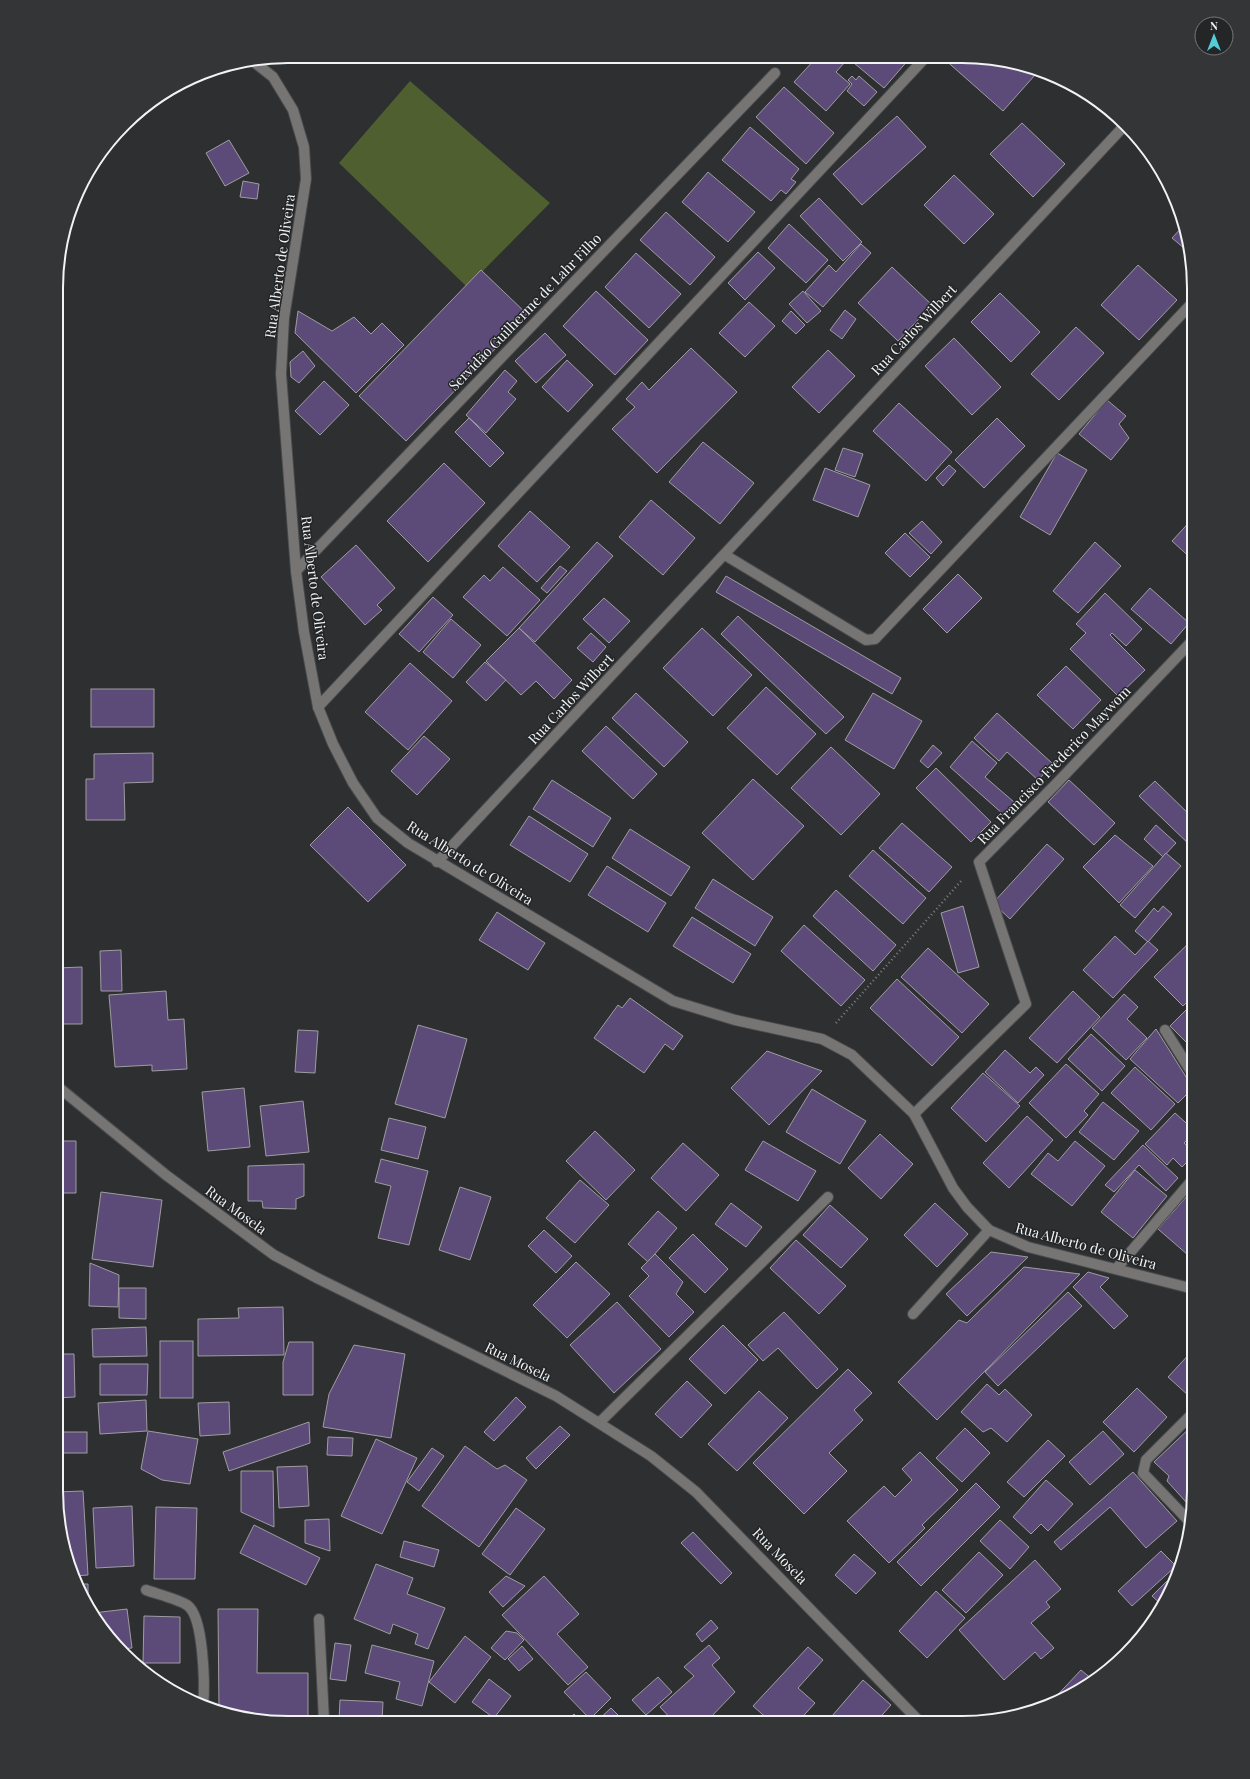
<svg xmlns="http://www.w3.org/2000/svg" width="1250" height="1779" font-family="'Playfair Display',serif">
<style>
.green{fill:#4f5f2f}
.building{fill:#5c4b78;stroke:#9e9da0}
.lines{fill:none;stroke-linecap:round;stroke-linejoin:round}
.minor-casing{stroke:#484a4c;stroke-width:12}
.path{stroke:#7e8082;stroke-width:2.5;stroke-dasharray:1 3;stroke-linecap:butt}
.minor{stroke:#767574;stroke-width:10}
.labels{text-anchor:middle;stroke-width:3;stroke-linejoin:round;paint-order:stroke}
.street-label{font-size:14px;fill:#f1f3f4;stroke:#232527}
.rim{fill:none;stroke:#f1f3f4;stroke-width:2}
</style>
<rect width="100%" height="100%" fill="#2d2f31"/>
<!-- green -->
<polygon class="green" points="410,81 550,203 467,287 339,163"/>
<!-- building -->
<g class="building">
<polygon points="816,58 840,58 845,62 836,72 850,84 826,111 794,82"/>
<polygon points="848,58 910,58 884,88"/>
<polygon points="943,58 993,58 1026,67 1035,75 1003,111"/>
<polygon points="852,76 856,80 859,76 877,92 864,106 847,91 852,84 848,80"/>
<polygon points="784,87 834,133 806,164 756,117"/>
<polygon points="897,116 926,147 862,205 833,174"/>
<polygon points="1022,123 1065,164 1033,197 990,154"/>
<polygon points="750,127 799,169 791,179 796,182 786,194 781,190 771,201 722,160"/>
<polygon points="229,140 249,173 225,186 206,153"/>
<polygon points="1153,158 1168,181 1149,163"/>
<polygon points="708,172 755,212 728,242 682,202"/>
<polygon points="954,175 994,214 964,244 924,205"/>
<polygon points="243,181 259,184 257,199 240,197"/>
<polygon points="819,198 862,242 843,261 800,216"/>
<polygon points="666,212 715,257 690,285 640,240"/>
<polygon points="789,224 828,260 806,283 768,248"/>
<polygon points="1184,225 1189,242 1191,254 1172,238"/>
<polygon points="861,244 871,253 823,307 805,292 829,265 836,272"/>
<polygon points="758,252 775,268 745,300 728,283"/>
<polygon points="636,253 681,294 649,328 605,287"/>
<polygon points="1138,265 1177,300 1139,340 1101,305"/>
<polygon points="892,267 932,305 898,341 858,303"/>
<polygon points="481,270 528,315 406,441 359,396"/>
<polygon points="596,291 648,340 615,375 563,326"/>
<polygon points="803,291 821,311 807,323 789,304"/>
<polygon points="1000,293 1040,332 1011,362 971,322"/>
<polygon points="749,302 775,326 745,357 719,333"/>
<polygon points="845,310 856,319 842,339 830,330"/>
<polygon points="298,311 332,331 354,317 371,334 382,323 404,345 356,393 295,333"/>
<polygon points="791,311 805,325 796,334 782,321"/>
<polygon points="1076,327 1104,353 1059,400 1031,374"/>
<polygon points="545,333 566,355 536,383 515,361"/>
<polygon points="954,338 1001,387 972,415 925,366"/>
<polygon points="691,348 737,392 657,473 612,429 635,407 626,399 642,382 649,390"/>
<polygon points="828,350 855,376 819,413 792,387"/>
<polygon points="303,351 315,366 299,383 291,377 290,362"/>
<polygon points="567,360 593,385 568,412 542,387"/>
<polygon points="505,370 517,381 508,392 516,399 486,433 466,415"/>
<polygon points="324,381 349,405 320,435 295,411"/>
<polygon points="1107,400 1126,416 1119,424 1129,438 1111,460 1079,434"/>
<polygon points="899,403 952,452 926,481 873,431"/>
<polygon points="469,418 504,453 490,467 455,432"/>
<polygon points="997,418 1025,446 984,488 955,460"/>
<polygon points="703,442 754,483 720,524 669,482"/>
<polygon points="843,448 863,454 855,477 835,470"/>
<polygon points="1057,453 1087,470 1050,535 1020,517"/>
<polygon points="444,463 485,503 428,562 387,521"/>
<polygon points="949,465 956,471 943,486 936,478"/>
<polygon points="825,468 870,485 858,517 813,500"/>
<polygon points="651,500 695,538 663,575 619,537"/>
<polygon points="530,511 570,547 537,582 498,546"/>
<polygon points="1194,517 1194,561 1172,541"/>
<polygon points="922,521 942,542 931,554 909,533"/>
<polygon points="905,533 930,557 910,577 885,553"/>
<polygon points="597,542 613,556 535,642 519,628"/>
<polygon points="1095,542 1121,566 1078,613 1053,591"/>
<polygon points="356,545 395,588 377,605 382,610 365,625 321,577"/>
<polygon points="560,566 567,571 547,593 541,588"/>
<polygon points="503,567 540,600 507,636 463,597 484,575 490,581"/>
<polygon points="958,574 982,598 947,633 923,609"/>
<polygon points="726,576 901,678 892,694 716,592"/>
<polygon points="1150,588 1189,623 1171,644 1131,609"/>
<polygon points="1105,593 1142,629 1126,646 1112,633 1110,635 1145,670 1118,696 1070,649 1086,633 1076,624"/>
<polygon points="433,597 453,615 419,652 399,634"/>
<polygon points="604,598 630,621 609,643 583,619"/>
<polygon points="738,616 844,717 826,734 721,634"/>
<polygon points="451,619 481,645 453,678 423,652"/>
<polygon points="519,628 572,680 554,699 536,681 521,695 486,661"/>
<polygon points="702,628 752,675 713,716 663,668"/>
<polygon points="591,633 606,647 593,662 577,648"/>
<polygon points="485,662 506,680 486,701 466,682"/>
<polygon points="410,663 452,701 408,750 365,712"/>
<polygon points="1066,666 1101,700 1073,729 1037,695"/>
<polygon points="766,687 816,734 777,775 727,728"/>
<rect x="91" y="689" width="63" height="38"/>
<polygon points="636,693 688,742 664,767 612,718"/>
<polygon points="873,693 922,721 894,769 845,740"/>
<polygon points="997,713 1053,764 1038,780 1007,752 999,761 974,738"/>
<polygon points="606,726 657,774 633,799 582,751"/>
<polygon points="424,736 450,759 417,795 391,771"/>
<polygon points="972,741 997,763 985,777 1014,802 1003,814 950,767"/>
<polygon points="933,745 942,753 928,768 920,761"/>
<polygon points="831,747 880,794 841,835 791,788"/>
<polygon points="153,753 153,782 124,783 125,820 86,820 86,779 94,779 94,754"/>
<polygon points="936,768 991,822 971,842 916,788"/>
<polygon points="753,779 804,826 753,880 702,833"/>
<polygon points="552,780 611,818 593,847 533,809"/>
<polygon points="1069,780 1115,823 1094,845 1048,802"/>
<polygon points="1155,781 1194,819 1194,849 1139,796"/>
<polygon points="348,807 406,865 368,902 310,845"/>
<polygon points="529,816 588,854 570,882 510,845"/>
<polygon points="902,823 952,867 929,892 879,848"/>
<polygon points="1156,825 1176,843 1163,857 1144,839"/>
<polygon points="630,829 690,867 671,896 612,858"/>
<polygon points="1115,835 1153,866 1119,903 1083,867"/>
<polygon points="1047,844 1064,859 1010,919 993,903"/>
<polygon points="873,850 926,898 903,924 849,876"/>
<polygon points="1166,853 1181,866 1135,918 1120,905"/>
<polygon points="607,866 666,903 648,932 588,895"/>
<polygon points="713,879 773,917 755,946 695,908"/>
<polygon points="836,890 896,945 873,971 813,916"/>
<polygon points="963,906 979,967 958,973 941,913"/>
<polygon points="1163,906 1172,914 1148,942 1135,931 1154,908 1158,912"/>
<polygon points="497,912 545,943 528,970 479,940"/>
<polygon points="692,917 751,954 733,983 673,946"/>
<polygon points="804,925 865,980 841,1006 781,951"/>
<polygon points="1115,936 1135,955 1148,941 1158,950 1113,998 1083,970"/>
<polygon points="1194,938 1194,996 1183,1006 1154,977"/>
<polygon points="928,948 989,1004 962,1033 901,977"/>
<polygon points="121,950 122,991 101,991 100,951"/>
<polygon points="82,967 82,1024 58,1024 57,1032 57,968"/>
<polygon points="897,979 959,1037 932,1066 870,1008"/>
<polygon points="166,991 168,1020 184,1019 187,1069 152,1071 152,1065 115,1067 109,995"/>
<polygon points="1073,991 1100,1017 1057,1063 1029,1038"/>
<polygon points="1124,994 1138,1007 1127,1019 1147,1038 1126,1060 1092,1028"/>
<polygon points="630,998 683,1036 673,1050 665,1044 644,1073 594,1038 618,1005 622,1008"/>
<polygon points="1194,1002 1194,1050 1170,1026"/>
<polygon points="418,1025 467,1039 445,1118 395,1104"/>
<polygon points="1156,1029 1193,1088 1178,1103 1130,1059"/>
<polygon points="298,1030 318,1031 315,1073 295,1072"/>
<polygon points="1091,1034 1125,1066 1102,1091 1068,1059"/>
<polygon points="1005,1050 1030,1073 1036,1067 1044,1075 1018,1103 985,1072"/>
<polygon points="767,1051 822,1071 769,1125 731,1088"/>
<polygon points="1066,1064 1099,1094 1084,1111 1088,1115 1066,1138 1029,1103"/>
<polygon points="1135,1067 1175,1104 1151,1130 1111,1093"/>
<polygon points="983,1073 1020,1106 986,1142 951,1108"/>
<polygon points="244,1088 250,1147 208,1151 202,1092"/>
<polygon points="812,1089 866,1121 840,1164 786,1132"/>
<polygon points="303,1101 309,1152 266,1156 260,1106"/>
<polygon points="1103,1102 1139,1131 1114,1160 1079,1132"/>
<polygon points="1175,1113 1194,1130 1194,1133 1184,1143 1194,1152 1194,1155 1182,1167 1173,1158 1167,1165 1145,1144"/>
<polygon points="1027,1116 1053,1140 1009,1188 983,1163"/>
<polygon points="389,1118 426,1127 418,1159 381,1150"/>
<polygon points="595,1131 635,1170 606,1200 566,1161"/>
<polygon points="880,1134 913,1164 881,1199 848,1168"/>
<polygon points="57,1141 76,1141 76,1193 56,1193"/>
<polygon points="763,1141 816,1171 798,1201 745,1170"/>
<polygon points="1075,1141 1105,1166 1072,1206 1031,1174 1048,1153 1058,1161"/>
<polygon points="683,1143 719,1175 686,1211 651,1178"/>
<polygon points="1143,1145 1178,1178 1166,1191 1139,1165 1114,1192 1105,1185"/>
<polygon points="381,1159 428,1171 409,1245 378,1238 391,1186 375,1182"/>
<polygon points="304,1164 304,1196 296,1199 296,1209 263,1208 262,1201 248,1201 248,1166"/>
<polygon points="1135,1170 1167,1196 1133,1238 1101,1212"/>
<polygon points="580,1180 609,1205 575,1243 546,1218"/>
<polygon points="460,1187 491,1197 470,1260 439,1250"/>
<polygon points="1194,1188 1194,1248 1188,1255 1158,1229"/>
<polygon points="101,1192 162,1200 153,1267 92,1259"/>
<polygon points="731,1203 762,1227 746,1247 715,1224"/>
<polygon points="935,1203 968,1234 937,1267 904,1235"/>
<polygon points="830,1205 868,1239 841,1268 803,1235"/>
<polygon points="658,1211 677,1228 648,1262 628,1244"/>
<polygon points="544,1230 572,1256 556,1273 528,1246"/>
<polygon points="693,1234 728,1269 705,1293 669,1258"/>
<polygon points="796,1240 846,1286 819,1314 770,1268"/>
<polygon points="991,1252 1028,1257 967,1316 946,1294"/>
<polygon points="655,1254 683,1282 676,1294 694,1312 669,1337 629,1296 649,1276 641,1268"/>
<polygon points="576,1262 610,1294 567,1338 533,1305"/>
<polygon points="90,1263 119,1275 118,1307 89,1306"/>
<polygon points="1024,1267 1080,1274 937,1420 898,1382 959,1320 967,1323"/>
<polygon points="1088,1272 1109,1278 1100,1287 1128,1316 1114,1329 1073,1287"/>
<polygon points="119,1288 146,1288 146,1319 119,1318"/>
<polygon points="1068,1292 1082,1306 998,1386 985,1372"/>
<polygon points="617,1302 661,1349 614,1393 570,1345"/>
<polygon points="283,1307 284,1355 198,1356 198,1319 239,1318 238,1308"/>
<polygon points="784,1312 838,1369 817,1389 778,1348 763,1361 748,1345"/>
<polygon points="723,1325 758,1360 725,1394 689,1359"/>
<polygon points="146,1327 147,1356 93,1357 92,1329"/>
<rect x="160" y="1341" width="33" height="57"/>
<polygon points="289,1342 313,1342 313,1395 283,1395 283,1362"/>
<polygon points="354,1345 405,1354 391,1438 323,1427 329,1394"/>
<polygon points="1194,1349 1194,1392 1189,1396 1168,1377"/>
<polygon points="56,1354 74,1354 75,1397 56,1398"/>
<polygon points="100,1364 148,1364 147,1395 100,1395"/>
<polygon points="848,1369 872,1393 854,1410 863,1420 829,1453 847,1471 804,1514 753,1463"/>
<polygon points="687,1381 712,1405 681,1438 655,1414"/>
<polygon points="987,1384 999,1395 1005,1389 1032,1415 1007,1442 991,1428 983,1432 961,1412"/>
<polygon points="1137,1388 1167,1417 1134,1452 1103,1422"/>
<polygon points="759,1391 788,1418 737,1471 708,1444"/>
<polygon points="516,1397 526,1407 494,1441 484,1432"/>
<polygon points="146,1400 147,1431 100,1434 98,1403"/>
<polygon points="229,1402 230,1434 200,1436 198,1403"/>
<polygon points="309,1422 310,1443 229,1471 223,1452"/>
<polygon points="1194,1424 1193,1501 1191,1498 1186,1502 1167,1481 1169,1476 1154,1462"/>
<polygon points="560,1426 570,1435 536,1469 526,1458"/>
<polygon points="965,1428 990,1453 962,1482 936,1458"/>
<polygon points="148,1431 198,1439 190,1484 162,1480 141,1469"/>
<polygon points="1103,1431 1124,1454 1090,1485 1069,1462"/>
<rect x="56" y="1432" width="31" height="21"/>
<polygon points="328,1437 353,1438 352,1456 327,1455"/>
<polygon points="376,1439 417,1458 382,1534 341,1516"/>
<polygon points="1048,1440 1065,1456 1024,1497 1007,1482"/>
<polygon points="465,1446 497,1469 505,1465 527,1480 479,1547 422,1506"/>
<polygon points="432,1448 444,1456 419,1491 407,1482"/>
<polygon points="920,1452 958,1490 922,1525 925,1528 889,1563 847,1521 884,1486 895,1497 912,1480 902,1469"/>
<polygon points="307,1466 309,1506 279,1508 277,1467"/>
<polygon points="241,1471 273,1471 274,1527 241,1512"/>
<polygon points="1133,1472 1177,1521 1146,1548 1110,1507 1061,1550 1054,1542"/>
<polygon points="1046,1480 1073,1504 1048,1531 1041,1524 1031,1534 1013,1517"/>
<polygon points="976,1483 1000,1507 921,1586 897,1562"/>
<polygon points="83,1491 88,1575 74,1576 61,1537 56,1492"/>
<polygon points="132,1506 134,1566 96,1568 93,1508"/>
<polygon points="156,1507 197,1508 195,1579 154,1579"/>
<polygon points="516,1508 545,1529 510,1575 482,1554"/>
<polygon points="329,1519 330,1551 305,1543 305,1520"/>
<polygon points="1000,1520 1029,1547 1010,1569 980,1541"/>
<polygon points="254,1525 320,1558 306,1585 240,1553"/>
<polygon points="693,1532 732,1573 721,1584 681,1543"/>
<polygon points="404,1541 439,1550 434,1567 400,1557"/>
<polygon points="1161,1551 1176,1566 1132,1606 1118,1591"/>
<polygon points="979,1552 1003,1575 966,1613 942,1590"/>
<polygon points="854,1554 876,1573 856,1594 835,1575"/>
<polygon points="1035,1560 1061,1589 1046,1602 1050,1607 1031,1623 1054,1648 1041,1659 1035,1652 1004,1680 959,1630"/>
<polygon points="376,1564 413,1578 407,1594 445,1608 428,1649 415,1644 418,1634 393,1624 390,1634 354,1619"/>
<polygon points="506,1576 525,1586 503,1607 489,1592"/>
<polygon points="544,1576 579,1614 557,1634 588,1667 568,1685 502,1615"/>
<polygon points="1167,1581 1172,1586 1162,1605 1152,1596"/>
<polygon points="77,1584 88,1584 88,1606 80,1594"/>
<polygon points="936,1591 965,1618 927,1658 899,1631"/>
<polygon points="127,1609 132,1648 121,1649 104,1632 93,1613"/>
<polygon points="218,1609 258,1609 257,1673 308,1673 308,1721 258,1721 219,1711"/>
<polygon points="144,1616 180,1617 180,1663 143,1663"/>
<polygon points="711,1620 718,1628 702,1642 696,1634"/>
<polygon points="506,1631 517,1633 524,1640 505,1660 491,1648"/>
<polygon points="465,1636 491,1657 455,1703 429,1682"/>
<polygon points="335,1643 351,1645 346,1681 330,1679"/>
<polygon points="372,1645 434,1661 422,1706 396,1699 400,1682 365,1673"/>
<polygon points="709,1645 720,1658 712,1665 735,1692 706,1722 674,1722 660,1707 694,1676 684,1667"/>
<polygon points="522,1646 533,1659 519,1671 508,1659"/>
<polygon points="808,1647 823,1660 798,1688 815,1703 797,1723 771,1722 753,1706"/>
<polygon points="1081,1670 1093,1680 1065,1699 1048,1705"/>
<polygon points="586,1672 611,1698 590,1719 564,1692"/>
<polygon points="658,1677 672,1692 646,1715 632,1700"/>
<polygon points="489,1679 511,1696 494,1718 472,1702"/>
<polygon points="863,1680 891,1705 875,1723 826,1723"/>
<polygon points="340,1700 383,1702 382,1721 339,1721"/>
<polygon points="611,1708 620,1717 614,1722 596,1722"/>
<polygon points="574,1714 582,1722 565,1722"/>
</g>
<g class="lines">
<!-- minor casing -->
<g class="minor-casing">
<g id="minor">
<polyline points="254,62 273,77 293,110 304,147 306,179 284,318 281,374 296,571 304,632 318,707 333,744 353,783 377,818 408,843 673,1001 735,1020 822,1039 852,1055 914,1114 953,1188 967,1207 989,1230 1028,1247 1194,1289"/>
<polyline points="725,555 866,640 875,639 1194,301"/>
<polyline points="296,571 775,73"/>
<polyline points="318,707 925,58"/>
<polyline points="437,862 1125,125"/>
<polyline points="1165,1030 1194,1076"/>
<polyline points="57,1086 166,1175 274,1255 317,1278 556,1396 651,1456 696,1492 921,1723"/>
<polyline points="914,1114 1026,1004 979,862 1057,783 1194,639"/>
<polyline points="1116,1269 1194,1178"/>
<polyline points="913,1314 989,1230"/>
<polyline points="600,1422 828,1197"/>
<polyline points="1190,1522 1143,1473 1146,1460 1194,1412"/>
<path d="M146 1590C157 1594 178 1599 187 1605 204 1616 205 1686 203 1706"/>
<polyline points="319,1619 324,1721"/>
</g>
</g>
<!-- path -->
<polyline class="path" points="836,1023 962,880"/>
<!-- minor -->
<use href="#minor" class="minor"/>
</g>
<g class="labels">
<!-- street labels -->
<g class="street-label">
<text transform="translate(280 266) rotate(-82)" y="5">Rua Alberto de Oliveira</text>
<text transform="translate(525 312) rotate(-46)" y="5">Servidão Guilherme de Lahr Filho</text>
<text transform="translate(914 330) rotate(-47)" y="5">Rua Carlos Wilbert</text>
<text transform="translate(315 588) rotate(83)" y="5">Rua Alberto de Oliveira</text>
<text transform="translate(571 699) rotate(-47)" y="5">Rua Carlos Wilbert</text>
<text transform="translate(1054 765) rotate(-46)" y="5">Rua Francisco Frederico Maywom</text>
<text transform="translate(470 863) rotate(32)" y="5">Rua Alberto de Oliveira</text>
<text transform="translate(236 1210) rotate(36)" y="5">Rua Mosela</text>
<text transform="translate(1086 1246) rotate(15)" y="5">Rua Alberto de Oliveira</text>
<text transform="translate(518 1362) rotate(26)" y="5">Rua Mosela</text>
<text transform="translate(780 1556) rotate(46)" y="5">Rua Mosela</text>
</g>
</g>
<!-- crop -->
<path d="M0 0H1250V1779H0ZM288 63H962A225 225 0 0 1 1187 288V1491A225 225 0 0 1 962 1716H288A225 225 0 0 1 63 1491V288A225 225 0 0 1 288 63Z" fill="#333537" fill-rule="evenodd"/>
<path class="rim" d="M288 63H962A225 225 0 0 1 1187 288V1491A225 225 0 0 1 962 1716H288A225 225 0 0 1 63 1491V288A225 225 0 0 1 288 63Z"/>
<!-- north arrow -->
<g transform="translate(1214 36)"><circle r="19" fill="#232527" stroke="#757779"/>
<path d="M0-3L7 15L0 10L-7 15Z" fill="#52ccd6"/>
<text y="-6" font-size="11" font-weight="bold" text-anchor="middle" fill="#f1f3f4">N</text>
</g>
</svg>
